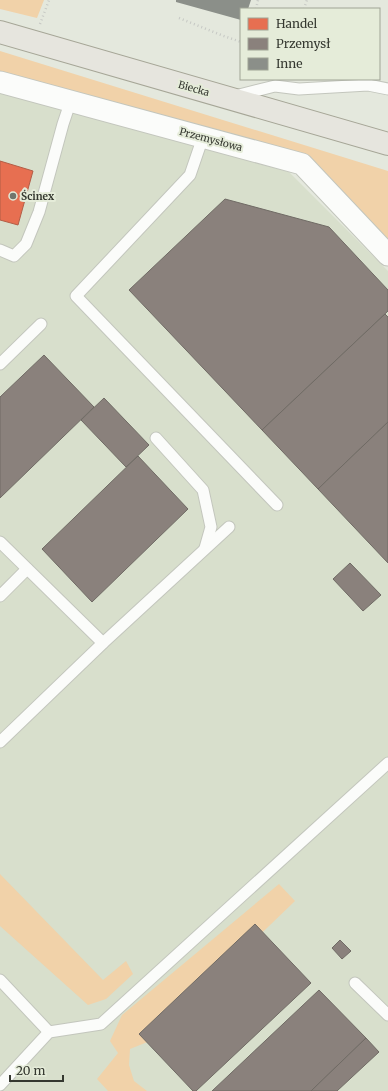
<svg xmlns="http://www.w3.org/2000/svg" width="388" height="1091" font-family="Merriweather,serif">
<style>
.built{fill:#d8dfcc}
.green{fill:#f1d2a9}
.shops{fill:#e76f51;stroke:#b25e47}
.industry{fill:#8a817c;stroke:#706b65}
.building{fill:#8b8f89}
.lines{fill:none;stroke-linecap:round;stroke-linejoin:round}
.lane-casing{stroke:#c3c6bd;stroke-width:13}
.street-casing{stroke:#c3c6bd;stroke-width:23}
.primary-casing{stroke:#a6a697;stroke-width:24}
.path{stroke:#c6c8c4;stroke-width:2.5;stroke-dasharray:1 3;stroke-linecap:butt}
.lane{stroke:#fbfcfa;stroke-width:11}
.street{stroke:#fbfcfa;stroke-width:21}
.primary{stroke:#e6e5de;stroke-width:22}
.poi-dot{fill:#72766d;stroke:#e5ecd9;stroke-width:1.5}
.labels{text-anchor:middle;stroke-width:4;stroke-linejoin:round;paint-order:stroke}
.street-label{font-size:10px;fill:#353830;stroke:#e5ecd9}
.poi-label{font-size:10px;font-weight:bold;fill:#353830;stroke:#e5ecd9;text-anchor:start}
</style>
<rect width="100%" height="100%" fill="#e4e8dd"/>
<!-- built -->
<polygon class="built" points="0,93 289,172 388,271 388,1091 0,1091"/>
<!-- green -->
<g class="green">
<polygon points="0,0 44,0 37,18 0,9"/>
<polygon points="0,51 388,171 388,246 311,167 0,76"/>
<polygon points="0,874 103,980 126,961 133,974 106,999 88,1005 0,926"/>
<polygon points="279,884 295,901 150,1041 130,1049 129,1065 134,1081 147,1091 108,1091 97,1079 118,1053 110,1041 122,1015"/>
</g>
<!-- shops -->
<polygon class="shops" points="0,161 33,171 18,225 0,220"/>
<!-- industry -->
<g class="industry">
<polygon points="225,199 329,227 388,290 388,311 262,430 129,290"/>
<polygon points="385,314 388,317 388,422 318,489 262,430"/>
<polygon points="44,355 94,407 0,498 0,397"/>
<polygon points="104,398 149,445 126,467 81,420"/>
<polygon points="388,422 388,563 318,489"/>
<polygon points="138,456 188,509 92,602 42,549"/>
<polygon points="350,563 381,595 363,611 333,579"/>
<polygon points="255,924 311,983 196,1091 193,1091 139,1034"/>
<polygon points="340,940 351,951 342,959 332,948"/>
<polygon points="319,990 366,1038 311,1091 212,1091"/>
<polygon points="366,1038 379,1052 337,1091 311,1091"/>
</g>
<!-- building -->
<polygon class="building" points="176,0 251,0 248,9 241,9 241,20 176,2"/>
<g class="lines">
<!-- lane casing -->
<g class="lane-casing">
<g id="lane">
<polyline points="235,96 275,86 299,89 368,85 388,89"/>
<polyline points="203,137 190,175 76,296 277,505"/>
<polyline points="0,250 14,256 26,244 39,212 63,124 71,100"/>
<polyline points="0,364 41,324"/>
<polyline points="156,438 203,490 211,527 205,548"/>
<polyline points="0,542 103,643 0,742"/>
<polyline points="0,596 27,569"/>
<polyline points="103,643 229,527"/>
<polyline points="0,980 49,1032"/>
<polyline points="355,983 388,1015"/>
<polyline points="0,1085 49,1032 101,1024 388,763"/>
</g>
</g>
<!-- street casing -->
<g class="street-casing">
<polyline id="street" points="0,82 302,164 388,255"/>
</g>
<!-- primary casing -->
<g class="primary-casing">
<polyline id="primary" points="0,32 388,144"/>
</g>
<!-- path -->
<g class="path">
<polyline points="256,9 258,0"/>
<polyline points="304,9 307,0"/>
<polyline points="179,18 221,35 241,42"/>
<polyline points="40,24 49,0"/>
</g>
<!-- lane -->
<use href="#lane" class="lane"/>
<!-- street -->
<use href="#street" class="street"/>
<!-- primary -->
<use href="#primary" class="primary"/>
</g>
<!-- markers -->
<circle class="poi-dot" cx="13" cy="196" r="4"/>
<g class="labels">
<!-- street labels -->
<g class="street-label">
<text transform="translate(194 88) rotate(16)" y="4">Biecka</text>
<text transform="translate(211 139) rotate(15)" y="4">Przemysłowa</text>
</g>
<!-- poi labels -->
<g class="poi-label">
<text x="21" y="200">Ścinex</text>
</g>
</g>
<!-- legend -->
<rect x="240" y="8" width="140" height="72" fill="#e5ecd9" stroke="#9fa495"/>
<rect x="248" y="18" width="20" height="12" fill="#e76f51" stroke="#9fa495"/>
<text x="276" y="28" font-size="12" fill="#353830">Handel</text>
<rect x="248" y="38" width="20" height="12" fill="#8a817c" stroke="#9fa495"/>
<text x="276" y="48" font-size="12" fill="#353830">Przemysł</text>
<rect x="248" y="58" width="20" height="12" fill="#8b8f89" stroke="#9fa495"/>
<text x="276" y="68" font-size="12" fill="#353830">Inne</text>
<!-- scale -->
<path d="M10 1075v6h53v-6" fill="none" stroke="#353830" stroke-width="2"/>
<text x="16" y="1075" font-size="12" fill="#353830" stroke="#e5ecd9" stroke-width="3" paint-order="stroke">20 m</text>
</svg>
